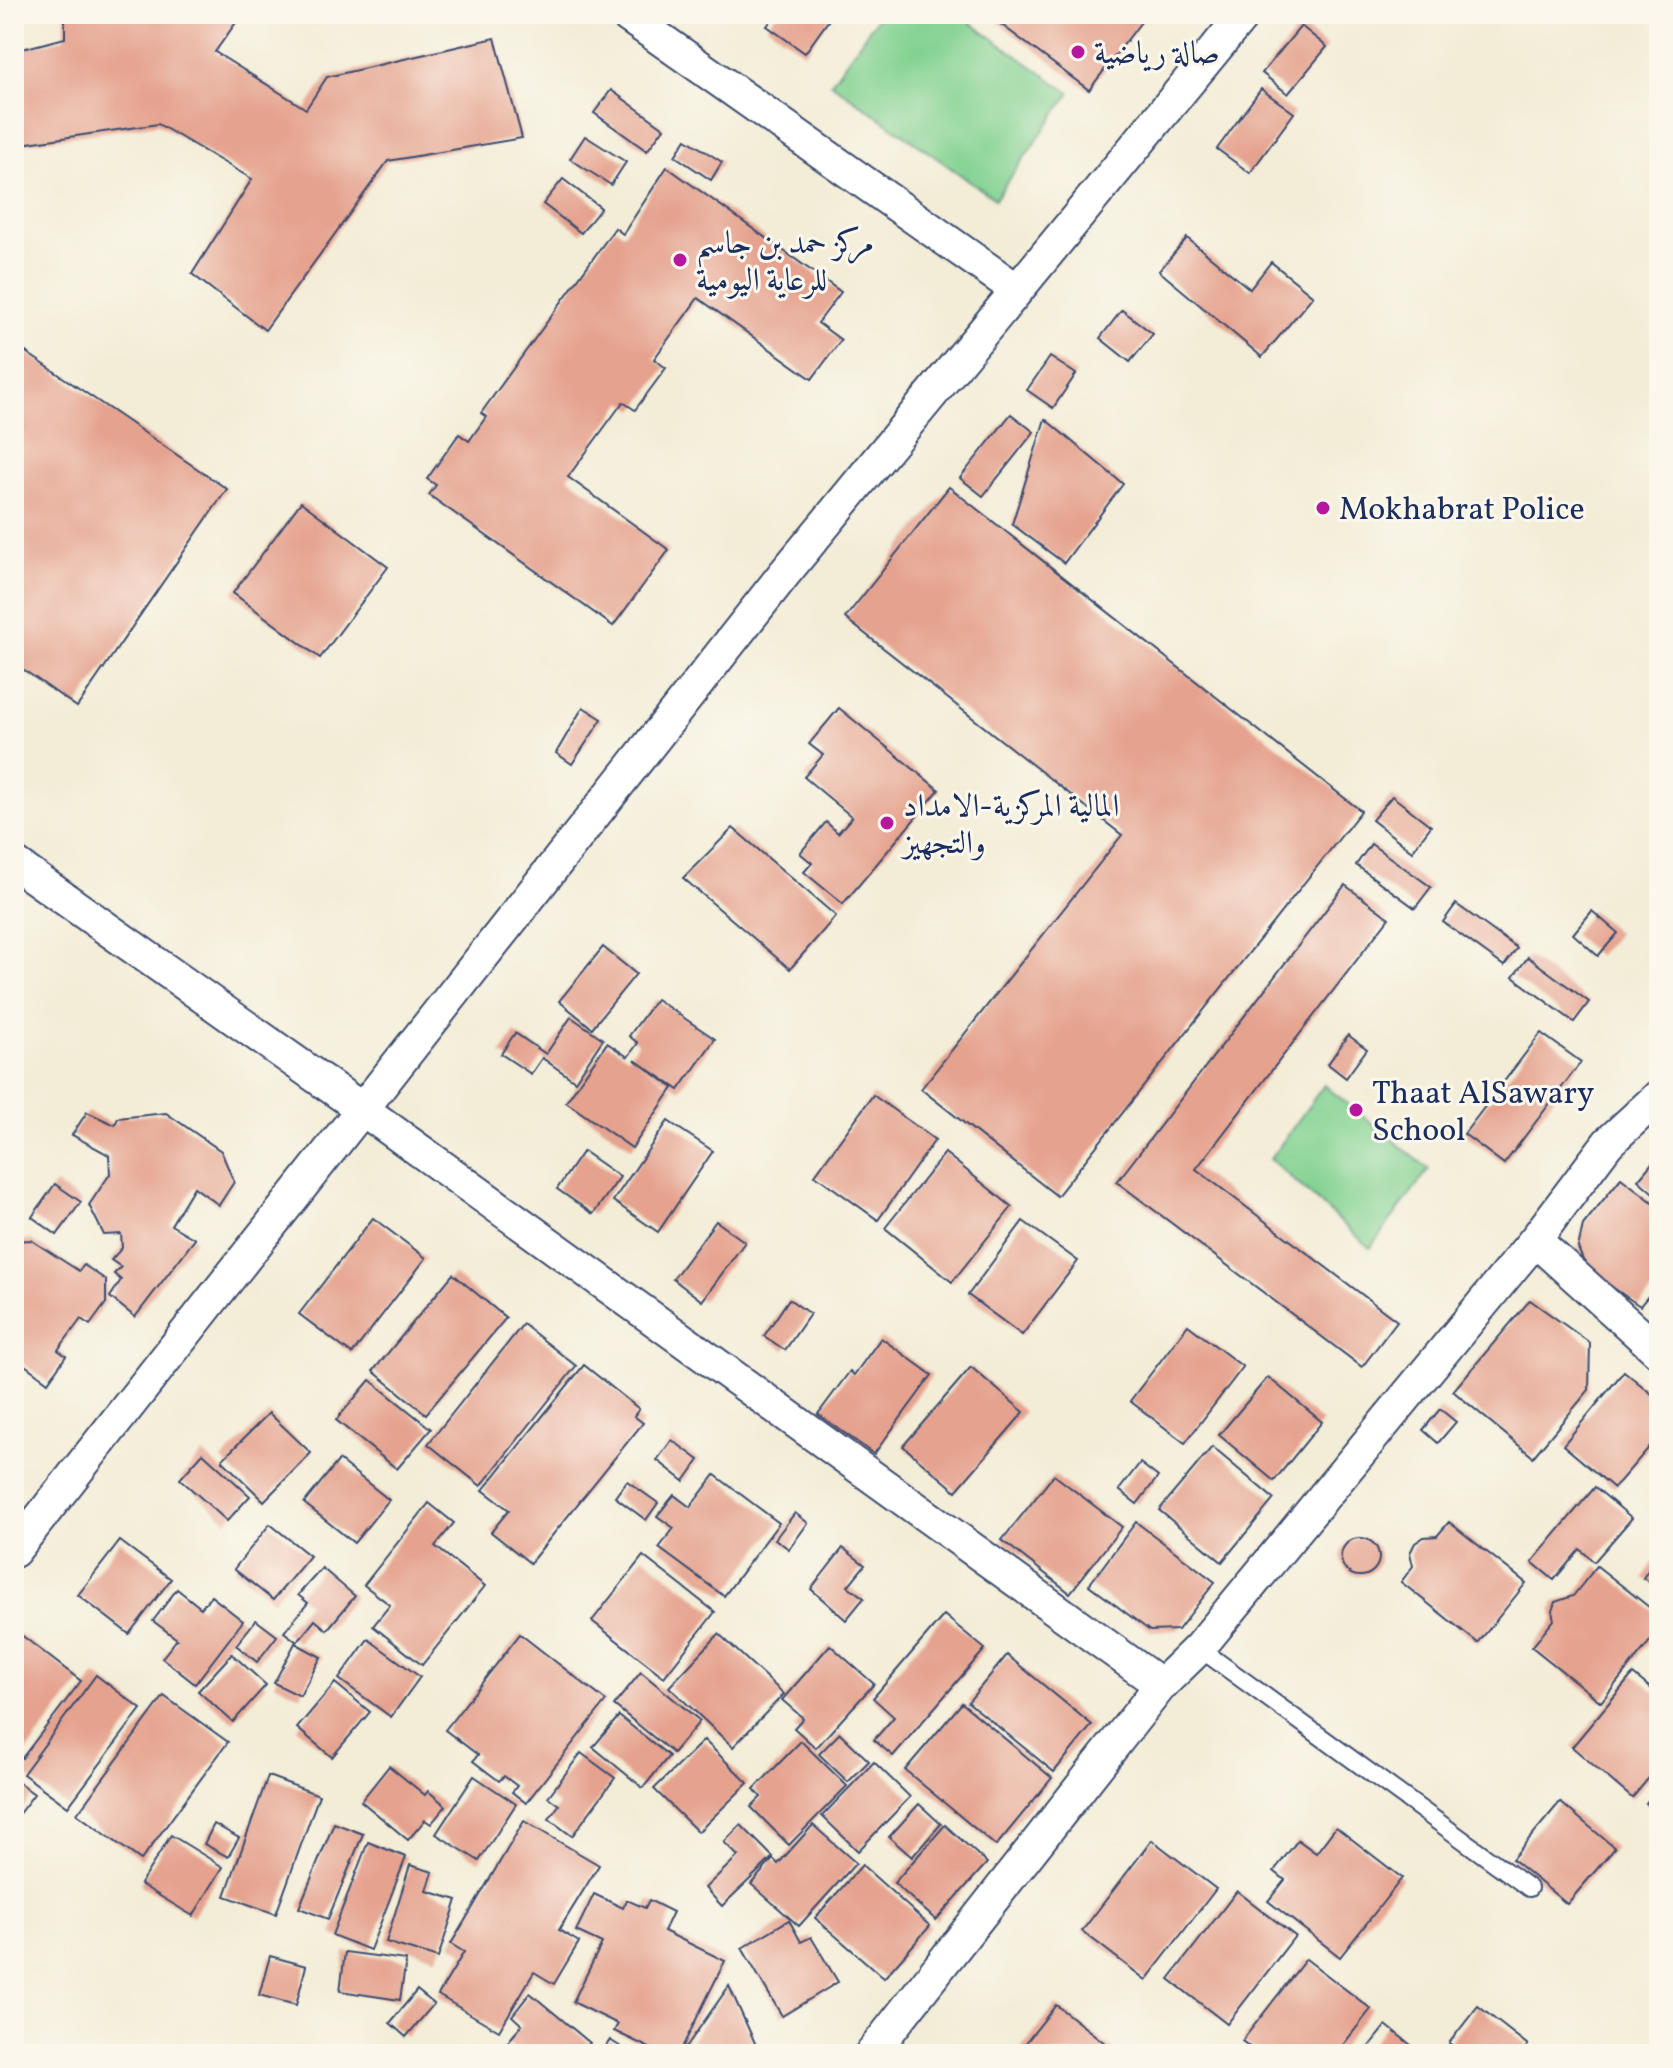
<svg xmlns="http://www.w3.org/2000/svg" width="1673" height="2068" font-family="Vollkorn,Amiri,serif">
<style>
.pitch{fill:#83d292;stroke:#4f8078;stroke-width:2}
.building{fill:#e5a28e}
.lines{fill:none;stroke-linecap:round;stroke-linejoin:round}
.service-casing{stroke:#3b4c70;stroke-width:20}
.minor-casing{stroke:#3b4c70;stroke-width:36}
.service{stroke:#fff;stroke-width:16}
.minor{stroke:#fff;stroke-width:32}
.poi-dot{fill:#b5179e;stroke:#fbf7ec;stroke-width:3}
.labels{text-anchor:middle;stroke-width:6;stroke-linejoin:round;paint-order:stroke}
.poi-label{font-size:32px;fill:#1b2f5e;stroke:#fbf7ec;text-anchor:start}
</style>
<rect width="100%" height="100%" fill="#fbf7ec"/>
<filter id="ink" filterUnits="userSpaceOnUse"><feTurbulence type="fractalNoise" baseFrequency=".0125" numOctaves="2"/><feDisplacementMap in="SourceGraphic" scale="16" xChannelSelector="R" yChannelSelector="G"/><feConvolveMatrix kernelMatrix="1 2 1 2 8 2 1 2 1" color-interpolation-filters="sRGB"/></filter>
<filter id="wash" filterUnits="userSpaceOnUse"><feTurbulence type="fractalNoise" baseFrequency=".006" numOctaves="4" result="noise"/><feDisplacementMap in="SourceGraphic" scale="32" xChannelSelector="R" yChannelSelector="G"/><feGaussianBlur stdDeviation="1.8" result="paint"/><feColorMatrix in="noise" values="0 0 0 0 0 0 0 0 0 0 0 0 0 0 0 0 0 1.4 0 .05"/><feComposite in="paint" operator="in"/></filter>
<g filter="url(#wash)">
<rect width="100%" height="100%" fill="#f3edd7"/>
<!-- pitch -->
<g class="pitch">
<polygon points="880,14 958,14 1070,93 995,199 831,83"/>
<polygon points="1324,1085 1429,1169 1370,1248 1270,1159"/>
</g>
<g id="blocks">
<!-- building -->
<g class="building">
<polygon points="68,14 242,14 215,52 306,109 327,77 495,38 522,138 388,161 265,330 192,274 252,179 158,124 14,145 14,51 65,38 65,16"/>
<polygon points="776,14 833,14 805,53 767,26"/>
<polygon points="987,14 1147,14 1089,90"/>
<polygon points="1301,26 1327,47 1288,94 1262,73"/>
<polygon points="1261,89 1294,113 1250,173 1217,149"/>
<polygon points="611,90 664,128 647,151 594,113"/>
<polygon points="585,136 626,162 611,185 570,159"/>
<polygon points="686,139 722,162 711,180 675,156"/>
<polygon points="667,167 841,292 818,323 841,340 812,379 698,298 654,359 666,368 635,410 623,402 568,477 669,550 613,626 429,495 436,485 427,479 459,434 469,441 486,417 481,413 615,228 623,234"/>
<polygon points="563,179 601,208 581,233 543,204"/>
<polygon points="1187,238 1250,289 1271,262 1313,296 1262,357 1159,271"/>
<polygon points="1122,310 1153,334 1130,362 1100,338"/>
<polygon points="14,344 227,489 77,707 14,663"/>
<polygon points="1050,357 1076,374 1053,408 1027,390"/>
<polygon points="1011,414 1034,432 983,496 960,478"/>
<polygon points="1045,419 1123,484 1064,563 1012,524"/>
<polygon points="949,487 1361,811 1057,1196 921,1089 1122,835 845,618"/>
<polygon points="301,502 388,567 320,658 233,593"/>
<polygon points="583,707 602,719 572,764 556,753"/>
<polygon points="839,708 939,790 843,904 804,872 812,863 800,853 826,822 838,833 852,817 804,777 823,755 809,744"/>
<polygon points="1392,796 1431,826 1412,851 1372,820"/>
<polygon points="733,828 836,916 790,969 683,878"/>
<polygon points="1371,844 1431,887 1415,908 1356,865"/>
<polygon points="1345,885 1389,918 1196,1169 1397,1321 1362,1367 1117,1182"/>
<polygon points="1456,904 1517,948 1504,966 1443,922"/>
<polygon points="1592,911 1618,933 1598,956 1573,934"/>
<polygon points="603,947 636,974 592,1028 559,1001"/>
<polygon points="1528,957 1589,1002 1574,1022 1513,977"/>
<polygon points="656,999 715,1039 679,1090 635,1060 673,1088 632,1148 566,1102 607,1043 628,1057 638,1043 629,1036"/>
<polygon points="571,1017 603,1039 575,1081 542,1058 531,1074 501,1054 515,1033 546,1054"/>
<polygon points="1541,1033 1581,1062 1504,1164 1464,1134"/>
<polygon points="1348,1035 1367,1049 1346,1078 1328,1064"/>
<polygon points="873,1095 935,1140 878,1220 815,1175"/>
<polygon points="87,1112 115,1125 118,1118 166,1113 221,1151 234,1182 219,1205 194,1187 171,1225 195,1239 135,1317 110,1297 121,1280 114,1274 121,1267 111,1260 122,1248 121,1234 104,1235 89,1205 110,1174 109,1155 72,1135"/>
<polygon points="668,1121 713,1151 658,1232 613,1201"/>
<polygon points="583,1151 620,1177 593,1214 557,1189"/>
<polygon points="945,1153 1012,1207 952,1282 885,1228"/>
<polygon points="1657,1157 1659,1159 1659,1198 1638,1180"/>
<polygon points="1621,1178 1659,1207 1659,1283 1640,1306 1587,1270 1578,1248 1583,1225"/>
<polygon points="55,1184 81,1202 57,1235 32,1217"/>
<polygon points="373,1218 426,1258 352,1354 299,1314"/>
<polygon points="716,1221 745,1242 702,1301 673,1279"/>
<polygon points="1023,1221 1078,1261 1022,1335 968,1295"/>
<polygon points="31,1240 79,1271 84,1265 106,1280 106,1303 90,1325 81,1319 58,1350 66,1356 48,1382 14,1357 14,1241"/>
<polygon points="453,1274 506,1318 426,1414 373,1371"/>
<polygon points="789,1299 810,1314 785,1350 764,1336"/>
<polygon points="1530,1300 1590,1343 1589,1390 1533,1457 1453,1391"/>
<polygon points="523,1324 576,1366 481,1486 428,1444"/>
<polygon points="1188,1325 1243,1367 1185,1443 1130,1401"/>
<polygon points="881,1338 932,1375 874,1454 818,1414 850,1371 854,1375"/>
<polygon points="584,1365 639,1409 634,1416 643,1423 530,1563 491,1532 509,1510 483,1490"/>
<polygon points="971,1367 1024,1412 956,1491 903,1446"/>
<polygon points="1624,1371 1659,1400 1659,1436 1614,1488 1563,1445"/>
<polygon points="1268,1377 1322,1422 1274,1481 1219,1435"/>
<polygon points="370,1380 431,1429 397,1469 336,1420"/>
<polygon points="1440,1409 1456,1422 1438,1443 1423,1430"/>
<polygon points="269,1413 311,1453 264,1501 222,1460"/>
<polygon points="672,1440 699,1460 684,1481 657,1460"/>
<polygon points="1212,1447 1274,1499 1222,1562 1159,1510"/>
<polygon points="203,1453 250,1496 227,1521 180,1479"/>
<polygon points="339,1460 389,1500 354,1543 304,1503"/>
<polygon points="1140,1463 1158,1477 1137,1504 1119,1490"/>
<polygon points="715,1475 779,1523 724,1596 659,1548 674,1528 657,1516 674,1495 690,1507"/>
<polygon points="1054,1475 1122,1527 1070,1593 1002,1540"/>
<polygon points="627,1481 658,1503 646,1520 615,1497"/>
<polygon points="1595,1487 1632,1518 1594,1562 1580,1549 1554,1580 1532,1562"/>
<polygon points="429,1503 454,1523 435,1546 485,1586 422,1665 373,1626 390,1605 364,1585"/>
<polygon points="795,1513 808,1523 789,1549 775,1539"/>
<polygon points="1136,1522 1215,1582 1178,1630 1150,1631 1089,1585"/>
<polygon points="1449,1522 1526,1583 1478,1643 1401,1582 1413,1566 1410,1553 1415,1543 1424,1537 1437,1536"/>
<polygon points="270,1524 310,1556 273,1600 234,1569"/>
<circle cx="1360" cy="1557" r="19"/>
<polygon points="120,1541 171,1579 129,1634 78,1595"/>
<polygon points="843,1548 865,1565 848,1586 864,1598 846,1620 811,1589"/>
<polygon points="1659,1554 1659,1588 1643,1578"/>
<polygon points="643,1556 715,1612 664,1677 592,1621"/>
<polygon points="1597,1566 1659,1615 1659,1630 1601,1702 1532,1647 1554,1620 1552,1611 1555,1602 1573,1596"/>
<polygon points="322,1568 355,1596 327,1630 315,1620 297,1642 284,1632 308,1603 298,1595"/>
<polygon points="177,1589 201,1608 211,1596 243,1621 195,1684 162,1658 177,1639 153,1621"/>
<polygon points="944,1615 985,1649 893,1756 874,1740 894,1717 873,1698"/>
<polygon points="256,1620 277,1636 257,1662 236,1645"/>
<polygon points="20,1634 81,1681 22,1758 14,1752 14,1643"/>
<polygon points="520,1634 606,1701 526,1803 512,1792 517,1786 504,1776 499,1781 473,1761 478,1755 445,1730"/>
<polygon points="719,1634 784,1694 733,1747 669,1687"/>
<polygon points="368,1639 420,1677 391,1717 339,1679"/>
<polygon points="295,1643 321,1657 300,1696 274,1683"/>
<polygon points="830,1645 874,1684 816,1748 794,1728 803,1718 782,1700"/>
<polygon points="232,1654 266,1685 233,1722 198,1691"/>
<polygon points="1007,1655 1092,1725 1054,1772 968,1702"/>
<polygon points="641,1672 700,1721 673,1753 614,1705"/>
<polygon points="1633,1674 1659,1695 1659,1766 1632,1798 1572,1747"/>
<polygon points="96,1675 141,1709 68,1807 23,1774"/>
<polygon points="335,1683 370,1712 332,1757 297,1728"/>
<polygon points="164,1696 228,1742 141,1860 77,1814"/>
<polygon points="962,1703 1052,1778 996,1846 905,1770"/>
<polygon points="619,1716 669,1756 643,1788 593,1747"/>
<polygon points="840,1733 869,1761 848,1782 819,1754"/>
<polygon points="704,1740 748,1783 698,1832 654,1789"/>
<polygon points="801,1741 847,1786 789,1845 751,1807 761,1797 754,1789"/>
<polygon points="581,1753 615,1778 572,1836 549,1819 559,1805 548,1797"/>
<polygon points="874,1762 910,1797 858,1851 822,1816"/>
<polygon points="389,1766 425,1795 428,1791 446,1806 431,1824 425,1820 408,1840 361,1801"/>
<polygon points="268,1776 319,1795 276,1914 225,1896"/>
<polygon points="474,1776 516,1804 479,1861 436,1834"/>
<polygon points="14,1779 34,1794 14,1820"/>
<polygon points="1659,1788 1659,1814 1646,1803"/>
<polygon points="1560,1802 1615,1848 1567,1904 1512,1859"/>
<polygon points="919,1804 941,1824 912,1857 889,1837"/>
<polygon points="524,1821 599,1865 559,1930 579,1942 554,1984 534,1972 499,2031 438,1995 464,1952 451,1944"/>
<polygon points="334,1823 363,1834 328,1919 299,1908"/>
<polygon points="214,1824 239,1838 228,1857 204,1844"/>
<polygon points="741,1825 773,1857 722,1906 705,1888 738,1856 724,1842"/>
<polygon points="813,1825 856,1863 799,1926 751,1884 773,1859 778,1864"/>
<polygon points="945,1825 987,1863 936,1920 894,1883"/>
<polygon points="1336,1827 1402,1878 1340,1957 1268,1901 1285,1880 1274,1871 1298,1840 1316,1853"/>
<polygon points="171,1835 223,1867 193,1916 140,1884"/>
<polygon points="1152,1840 1216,1889 1146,1980 1082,1931"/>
<polygon points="368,1842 406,1857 370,1950 332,1935"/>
<polygon points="410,1865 433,1872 427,1891 457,1900 438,1958 386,1942"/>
<polygon points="862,1865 930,1926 884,1978 815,1918"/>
<polygon points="1237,1891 1295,1936 1227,2024 1169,1979"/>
<polygon points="594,1894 623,1908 627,1900 645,1908 649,1900 673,1912 664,1931 725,1961 679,2054 662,2054 614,2031 618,2024 573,2002 602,1943 576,1931"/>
<polygon points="789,1920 801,1942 811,1937 838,1982 782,2016 742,1948"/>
<polygon points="345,1952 406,1960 400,2000 340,1991"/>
<polygon points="270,1956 306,1966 296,2005 259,1995"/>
<polygon points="1306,1959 1371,2009 1336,2054 1259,2054 1242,2041"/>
<polygon points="729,1986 760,2054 690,2054 684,2050"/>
<polygon points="417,1990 434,2004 406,2037 390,2023"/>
<polygon points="530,1993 590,2043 581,2054 519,2054 507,2043 522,2025 512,2016"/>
<polygon points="1056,2005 1119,2054 1017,2054"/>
<polygon points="1478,2006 1528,2045 1521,2054 1462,2054 1449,2043"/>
<polygon points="1386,2025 1422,2054 1363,2054"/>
<polygon points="610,2040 632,2054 601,2054"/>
</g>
</g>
</g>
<g filter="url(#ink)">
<use href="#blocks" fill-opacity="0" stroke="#3b4c70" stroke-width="2"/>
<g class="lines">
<!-- service casing -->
<g class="service-casing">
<polyline id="service" points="1199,1648 1529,1888"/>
</g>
<!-- minor casing -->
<g class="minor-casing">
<g id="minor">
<polyline points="625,14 1017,290"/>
<polyline points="14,863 362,1109 1161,1685"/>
<polyline points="1535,1240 1659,1352"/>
<polyline points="14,1551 784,574 1244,14"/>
<polyline points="871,2054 1161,1685 1199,1648 1535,1240 1608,1143 1659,1096"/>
</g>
</g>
<!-- service -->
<use href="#service" class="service"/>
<!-- minor -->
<use href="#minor" class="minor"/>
</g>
</g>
<!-- markers -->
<g class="poi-dot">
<circle cx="1078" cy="52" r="8"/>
<circle cx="680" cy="260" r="8"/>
<circle cx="1323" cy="508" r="8"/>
<circle cx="887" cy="823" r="8"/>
<circle cx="1356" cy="1110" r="8"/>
</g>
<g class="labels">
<!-- poi labels -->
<g class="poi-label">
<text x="1094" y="63">صالة رياضية</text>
<text x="696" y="253">مركز حمد بن جاسم<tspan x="696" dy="37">للرعاية اليومية</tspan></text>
<text x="1339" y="519">Mokhabrat Police</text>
<text x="903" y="816">المالية المركزية-الامداد<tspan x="903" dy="37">والتجهيز</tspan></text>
<text x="1372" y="1103">Thaat AlSawary<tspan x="1372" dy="37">School</tspan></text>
</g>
</g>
<!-- margin -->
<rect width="1673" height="2068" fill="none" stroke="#fbf7ec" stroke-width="48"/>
</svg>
